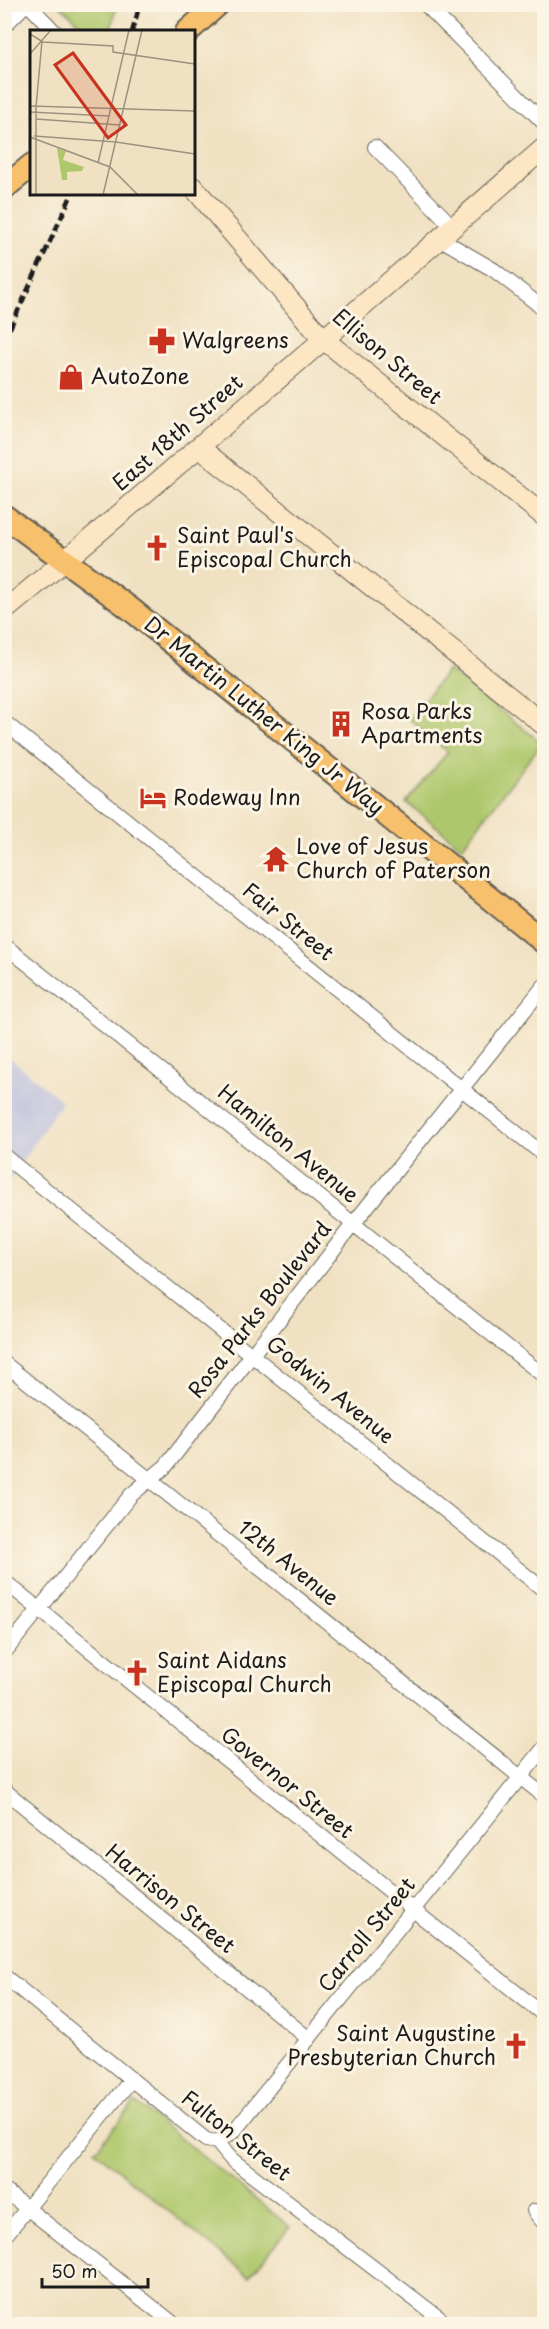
<svg xmlns="http://www.w3.org/2000/svg" width="549" height="2329" font-family="'Playpen Sans',sans-serif">
<style>
.industrial{fill:#bfc2dd}
.green{fill:#afc76c;stroke:#667244;stroke-width:1.5}
.lines{fill:none;stroke-linecap:round;stroke-linejoin:round}
.street-casing{stroke:#666156;stroke-width:16}
.secondary-casing{stroke:#666156;stroke-width:22}
.primary-casing{stroke:#666156;stroke-width:26}
.street{stroke:#fff;stroke-width:14}
.secondary{stroke:#fce6c4;stroke-width:20}
.primary{stroke:#f7c06c;stroke-width:22}
.rail{stroke:#1c1c1c;stroke-width:4.5;stroke-dasharray:9 4.5;stroke-linecap:butt}
.labels{text-anchor:middle;stroke-width:6;stroke-linejoin:round;paint-order:stroke}
.poi-label{font-size:21px;fill:#1c1c1c;stroke:#fcf5e5;text-anchor:start}
.street-label{font-size:21px;fill:#1c1c1c;stroke:#fcf5e5}
.inset-road{fill:none;stroke:#9b9280;stroke-width:1.5}
.view{fill:#c8321e;fill-opacity:0.15;stroke:#c8321e;stroke-width:3}
.inset-edge{fill:none;stroke:#1c1c1c;stroke-width:3}
</style>
<rect width="100%" height="100%" fill="#fcf5e5"/>
<filter id="ink" filterUnits="userSpaceOnUse"><feTurbulence type="fractalNoise" baseFrequency=".0167" numOctaves="2"/><feDisplacementMap in="SourceGraphic" scale="12" xChannelSelector="R" yChannelSelector="G"/><feConvolveMatrix kernelMatrix="1 2 1 2 8 2 1 2 1" color-interpolation-filters="sRGB"/></filter>
<filter id="wash" filterUnits="userSpaceOnUse"><feTurbulence type="fractalNoise" baseFrequency=".008" numOctaves="4" result="noise"/><feDisplacementMap in="SourceGraphic" scale="24" xChannelSelector="R" yChannelSelector="G"/><feGaussianBlur stdDeviation="1.35" result="paint"/><feColorMatrix in="noise" values="0 0 0 0 0 0 0 0 0 0 0 0 0 0 0 0 0 1.4 0 .05"/><feComposite in="paint" operator="in"/></filter>
<g filter="url(#wash)">
<rect width="100%" height="100%" fill="#f0e1c2"/>
<!-- industrial -->
<polygon class="industrial" points="5,1054 62,1101 5,1187"/>
<!-- green -->
<g class="green">
<polygon points="60,5 117,5 110,32 87,31"/>
<polygon points="448,670 542,743 462,847 406,802 448,752 409,719"/>
<polygon points="135,2102 290,2227 249,2277 95,2151"/>
</g>
</g>
<g filter="url(#ink)">
<g class="lines">
<!-- street casing -->
<g class="street-casing">
<g id="street">
<polyline points="28,4 55,32"/>
<polyline points="425,4 544,123"/>
<polyline points="4,26 26,4"/>
<polyline points="375,147 453,227"/>
<polyline points="439,238 494,270 544,309"/>
<polyline points="4,722 544,1155"/>
<polyline points="4,945 544,1376"/>
<polyline points="4,1156 544,1590"/>
<polyline points="4,1363 544,1796"/>
<polyline points="4,1581 544,2015"/>
<polyline points="4,1653 131,1495 166,1466 354,1223 544,986"/>
<polyline points="4,1790 309,2039"/>
<polyline points="4,1976 206,2140 217,2142 231,2159 447,2324"/>
<polyline points="217,2142 234,2131 544,1748"/>
<polyline points="4,2190 174,2324"/>
<polyline points="534,2211 544,2223"/>
<polyline points="4,2237 131,2080"/>
</g>
</g>
<!-- secondary casing -->
<g class="secondary-casing">
<g id="secondary">
<polyline points="194,188 323,339 544,516"/>
<polyline points="200,448 544,725"/>
<path d="M4 611C187 460 365 303 544 148"/>
</g>
</g>
<!-- primary casing -->
<g class="primary-casing">
<g id="primary">
<polyline points="187,32 218,4"/>
<polyline points="4,188 32,165"/>
<polyline points="4,516 128,607 544,942"/>
</g>
</g>
<!-- street -->
<use href="#street" class="street"/>
<!-- secondary -->
<use href="#secondary" class="secondary"/>
<!-- primary -->
<use href="#primary" class="primary"/>
<!-- rail -->
<g class="rail">
<polyline points="132,32 140,4"/>
<polyline points="4,341 72,194"/>
</g>
</g>
</g>
<!-- icons -->
<defs>
<g id="pharmacy-bare" transform="scale(2.07)"><path d="M-2-6h4v4h4v4h-4v4h-4v-4h-4v-4h4Z" fill="#c8321e" stroke="#fcf5e5" stroke-width="2.5" paint-order="stroke"/></g>
<g id="shop-bare" transform="scale(2.07)"><path d="M-5-2.5h2.3a2.7 3.5 0 0 1 5.4 0H5L5.5 6h-11ZM-1.5-2.5h3a1.5 2.3 0 0 0-3 0Z" fill="#c8321e" stroke="#fcf5e5" stroke-width="2.5" paint-order="stroke"/></g>
<g id="church-bare" transform="scale(2.07)"><path d="M-1.2-6h2.4v3.5h3.3v2.4h-3.3V6h-2.4V-.1h-3.3v-2.4h3.3Z" fill="#c8321e" stroke="#fcf5e5" stroke-width="2.5" paint-order="stroke"/></g>
<g id="building-bare" transform="scale(2.07)"><path d="M-4-6H4V6H1V3H-1V6H-4ZM-2.5-4.3h1.7v1.8h-1.7ZM.8-4.3h1.7v1.8H.8ZM-2.5-1h1.7V.8h-1.7ZM.8-1h1.7V.8H.8Z" fill="#c8321e" stroke="#fcf5e5" stroke-width="2.5" paint-order="stroke"/></g>
<g id="hotel-bare" transform="scale(2.07)"><path d="M-6-4.5h1.5V1H6V5H4.5V3h-9V5H-6ZM-4 0a1.8 1.8 0 1 1 3.6 0ZM.5 0V-2.5h3Q6-2.5 6 0Z" fill="#c8321e" stroke="#fcf5e5" stroke-width="2.5" paint-order="stroke"/></g>
<g id="temple-bare" transform="scale(2.07)"><path d="M0-6L5-2H3V0L6.5 2.5H4V6H1.5V3h-3V6H-4V2.5H-6.5L-3 0V-2H-5Z" fill="#c8321e" stroke="#fcf5e5" stroke-width="2.5" paint-order="stroke"/></g>
</defs>
<g fill-rule="evenodd">
<use href="#pharmacy-bare" x="162" y="341"/>
<use href="#shop-bare" x="71" y="377"/>
<use href="#church-bare" x="157" y="548"/>
<use href="#building-bare" x="341" y="724"/>
<use href="#hotel-bare" x="153" y="798"/>
<use href="#temple-bare" x="276" y="859"/>
<use href="#church-bare" x="137" y="1673"/>
<use href="#church-bare" x="516" y="2046"/>
</g>
<g class="labels">
<!-- poi labels -->
<g class="poi-label">
<text x="182" y="348">Walgreens</text>
<text x="91" y="384">AutoZone</text>
<text x="177" y="543">Saint Paul's<tspan x="177" dy="24">Episcopal Church</tspan></text>
<text x="361" y="719">Rosa Parks<tspan x="361" dy="24">Apartments</tspan></text>
<text x="173" y="805">Rodeway Inn</text>
<text x="296" y="854">Love of Jesus<tspan x="296" dy="24">Church of Paterson</tspan></text>
<text x="157" y="1668">Saint Aidans<tspan x="157" dy="24">Episcopal Church</tspan></text>
<text x="496" y="2041" text-anchor="end">Saint Augustine<tspan x="496" dy="24">Presbyterian Church</tspan></text>
</g>
<!-- street labels -->
<g class="street-label">
<text transform="translate(387 357) rotate(40)" y="7">Ellison Street</text>
<text transform="translate(178 433) rotate(-41)" y="7">East 18th Street</text>
<text transform="translate(264 716) rotate(39)" y="7">Dr Martin Luther King Jr Way</text>
<text transform="translate(288 922) rotate(39)" y="7">Fair Street</text>
<text transform="translate(288 1144) rotate(39)" y="7">Hamilton Avenue</text>
<text transform="translate(260 1310) rotate(-52)" y="7">Rosa Parks Boulevard</text>
<text transform="translate(330 1390) rotate(39)" y="7">Godwin Avenue</text>
<text transform="translate(288 1563) rotate(39)" y="7">12th Avenue</text>
<text transform="translate(287 1783) rotate(39)" y="7">Governor Street</text>
<text transform="translate(170 1899) rotate(39)" y="7">Harrison Street</text>
<text transform="translate(367 1935) rotate(-51)" y="7">Carroll Street</text>
<text transform="translate(236 2136) rotate(38)" y="7">Fulton Street</text>
</g>
</g>
<!-- overview -->
<g transform="translate(30 30)">
<rect width="165" height="165" fill="#f0e1c2"/>
<path d="M27 118 36 121 33 130 54 137 52 141 37 142V150H32Z" fill="#afc76c"/>
<path class="inset-road" d="M0 4 13 12 83 16V22L165 34M0 24 21 0M0 76 165 81M0 82 79 86M6 89 90 95M4 106 86 112M0 107 80 137 108 165M86 112 165 124M68 133 99 0M6 165V77L12 11M73 165 112 0"/>
<path class="view" d="M43 23 96 95 78 108 25 35Z"/>
<rect width="165" height="165" class="inset-edge"/>
</g>
<!-- margin -->
<rect width="549" height="2329" fill="none" stroke="#fcf5e5" stroke-width="24"/>
<!-- scale -->
<path d="M42 2278v9h106v-9" fill="none" stroke="#1c1c1c" stroke-width="3"/>
<text x="51" y="2278" font-size="18" fill="#1c1c1c" stroke="#fcf5e5" stroke-width="4.5" paint-order="stroke">50 m</text>
</svg>
